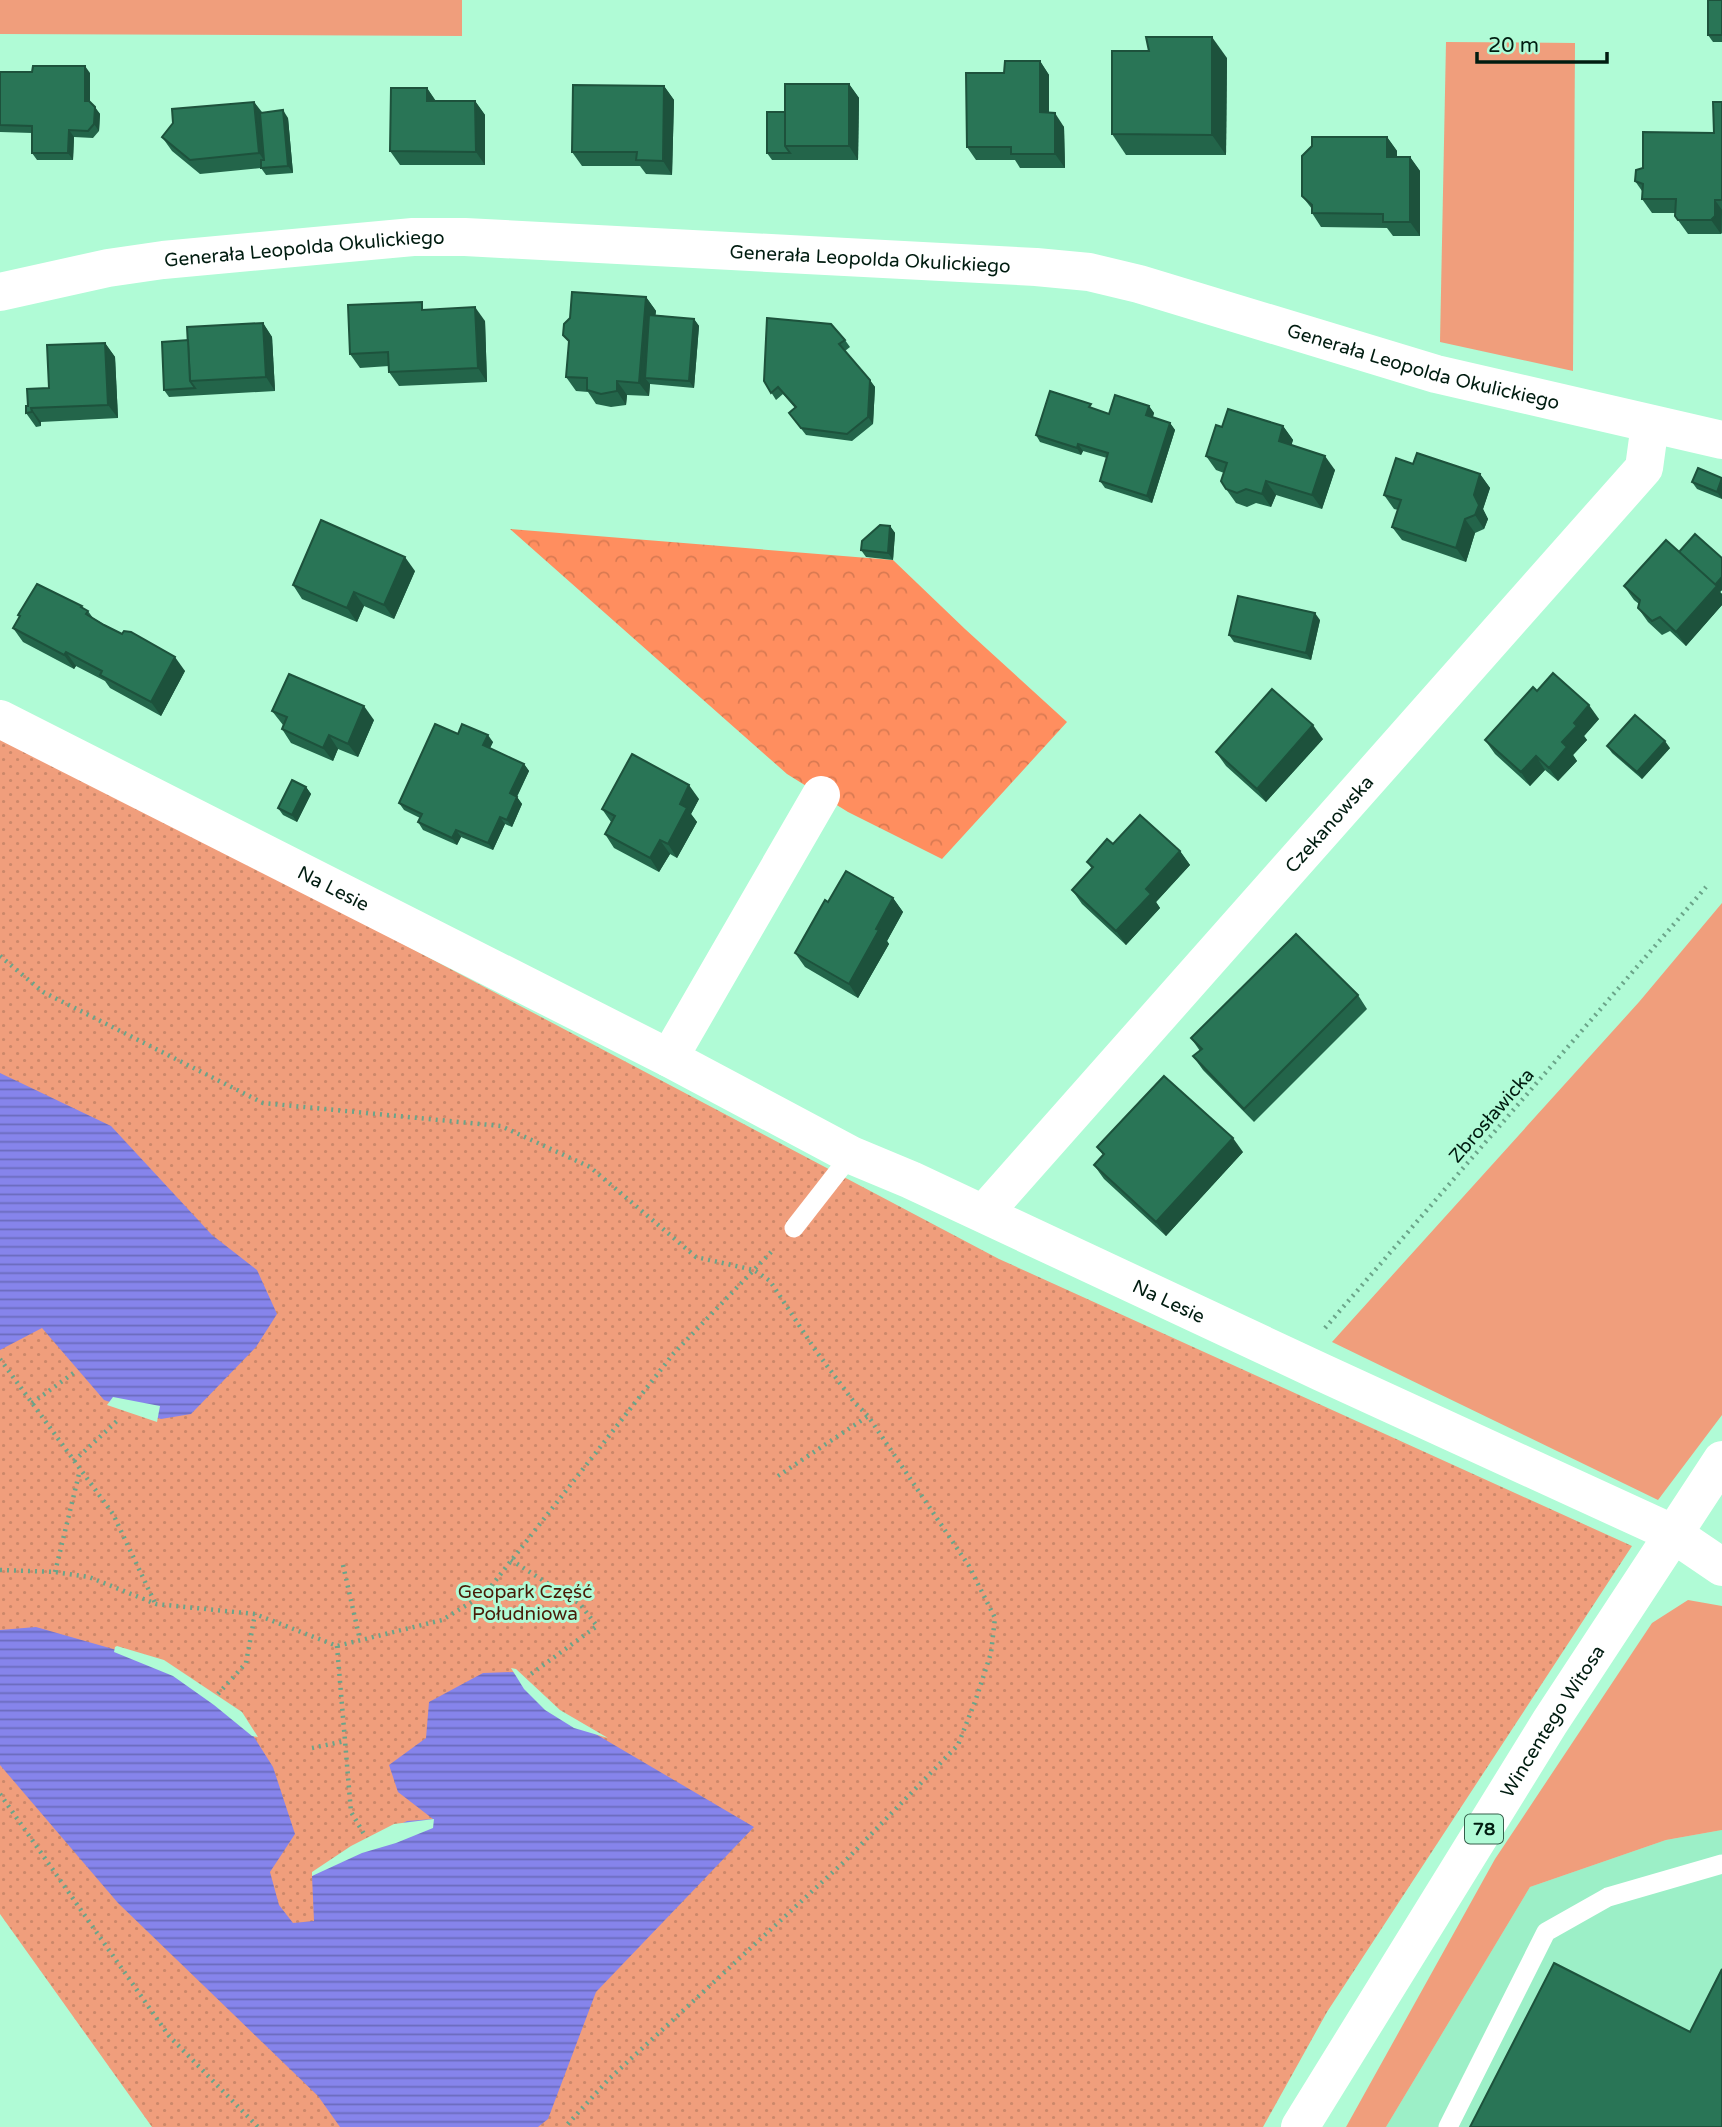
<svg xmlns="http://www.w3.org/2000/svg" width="1722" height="2127" font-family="'Varela Round',sans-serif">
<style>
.built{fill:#9cefc7}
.grass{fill:#f09e7c}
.forest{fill:url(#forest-crowns)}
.park{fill:url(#park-dots)}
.water{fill:url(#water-rules)}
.pier{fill:#b0fbd6}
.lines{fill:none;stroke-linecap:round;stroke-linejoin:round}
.path{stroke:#6ba489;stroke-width:4.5;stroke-dasharray:2 5;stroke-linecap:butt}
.service{stroke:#fff;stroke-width:19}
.minor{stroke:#fff;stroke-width:38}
.primary{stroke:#fff;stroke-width:38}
.wall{fill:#23654a}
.shaded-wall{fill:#1d523c}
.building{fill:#297556;stroke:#1d523c;stroke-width:2}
.labels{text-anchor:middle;stroke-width:6;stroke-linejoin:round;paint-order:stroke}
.shield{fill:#b0fbd6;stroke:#355f4b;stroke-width:2}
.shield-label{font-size:18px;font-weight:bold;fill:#001c10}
.street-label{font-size:19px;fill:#001c10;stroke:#b0fbd6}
.park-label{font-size:19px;fill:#471c08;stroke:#b0fbd6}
</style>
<defs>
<pattern id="forest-crowns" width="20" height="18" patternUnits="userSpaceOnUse" patternTransform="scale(1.75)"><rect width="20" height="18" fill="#ff8e5f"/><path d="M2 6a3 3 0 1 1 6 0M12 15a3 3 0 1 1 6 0" fill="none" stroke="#d97a52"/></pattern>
<pattern id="park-dots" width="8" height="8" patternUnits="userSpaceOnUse" patternTransform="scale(1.75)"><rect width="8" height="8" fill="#f09e7c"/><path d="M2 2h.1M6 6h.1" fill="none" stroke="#cc886a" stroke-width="1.8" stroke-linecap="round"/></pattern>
<pattern id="water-rules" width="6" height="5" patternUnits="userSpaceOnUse" patternTransform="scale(1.75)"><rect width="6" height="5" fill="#8684eb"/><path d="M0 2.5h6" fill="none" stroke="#6b6bbd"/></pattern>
</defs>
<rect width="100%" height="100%" fill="#b0fbd6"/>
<!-- built -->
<polygon class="built" points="1722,1830 1722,2127 1386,2127 1530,1887 1666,1840"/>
<!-- grass -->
<g class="grass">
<polygon points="0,0 462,0 462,36 0,34"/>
<polygon points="1446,42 1575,43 1573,371 1440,342"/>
<polygon points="1722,903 1722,1415 1658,1500 1332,1342 1639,1002"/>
<polygon points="1688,1600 1722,1606 1722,1830 1666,1840 1530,1887 1386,2127 1346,2127 1495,1859 1652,1623"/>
</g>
<!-- forest -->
<polygon class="forest" points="510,529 893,560 965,629 1067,722 942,859 848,812 787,774"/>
<!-- park -->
<polygon class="park" points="0,731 999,1259 1632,1546 1327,2012 1263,2127 152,2127 0,1914"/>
<!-- water -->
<g class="water">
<polygon points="0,1073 111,1126 212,1235 257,1270 277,1314 256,1347 191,1414 161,1419 104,1400 42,1328 0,1350"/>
<polygon points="36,1627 162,1663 240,1715 273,1767 295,1834 270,1872 279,1905 293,1923 314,1921 312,1876 353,1849 407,1821 433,1819 398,1792 389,1765 426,1738 429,1702 483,1673 513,1672 558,1712 754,1827 596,1992 548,2119 538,2127 340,2127 318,2096 118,1903 0,1765 0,1630"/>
</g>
<!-- pier -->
<g class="pier">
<polygon points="113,1397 160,1406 157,1422 107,1405"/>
<polygon points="117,1646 164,1660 242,1712 258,1737 252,1736 214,1705 173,1676 114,1652 115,1647"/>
<polygon points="511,1668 516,1669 560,1710 608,1738 574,1728 545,1710 524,1689"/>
<polygon points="434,1819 433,1828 396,1843 362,1853 312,1876 312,1872 351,1846 394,1824"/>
</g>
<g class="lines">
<!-- path -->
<g class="path">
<polyline points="0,956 43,992 263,1103 501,1126 590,1167 696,1257 754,1270 770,1281 816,1351 854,1402 868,1416 969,1566 995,1618 991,1653 976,1699 958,1745 846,1860 609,2079 565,2127"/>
<polyline points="1325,1328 1706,887"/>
<polyline points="0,1359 113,1514 155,1603"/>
<polyline points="32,1403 75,1372"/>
<polyline points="74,1461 118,1420"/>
<polyline points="778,1476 868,1416"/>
<polyline points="511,1560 580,1604 597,1626 531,1674"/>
<polyline points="343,1565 360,1640"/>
<polyline points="0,1570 55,1572 89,1577 156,1604 255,1614 337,1646 442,1620 485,1594 674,1353 774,1249"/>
<polyline points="55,1572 80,1470"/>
<polyline points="337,1646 351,1812 364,1834"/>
<polyline points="218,1694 246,1663 255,1614"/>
<polyline points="312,1748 345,1741"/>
<polyline points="0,1794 169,2036 258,2127"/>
</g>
<!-- service -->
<g class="service">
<polyline points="794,1228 851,1155"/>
<polyline points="1448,2127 1546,1932 1608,1897 1722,1864"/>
</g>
<!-- minor -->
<g class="minor">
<path id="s1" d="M0 292 108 268 163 260 413 237H465L1036 267 1089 272 1139 284 1436 374 1722 440"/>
<path id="s2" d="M0 719 669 1058 851 1155 911 1180 1321 1372 1672 1533 1722 1567"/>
<polyline points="669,1058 821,795"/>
<path id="s3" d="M984 1213 1644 468 1650 424"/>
</g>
<!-- primary -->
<path class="primary" id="s4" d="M1300 2127 1550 1722 1722 1460"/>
</g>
<!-- wall -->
<g class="wall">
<polygon points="1722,0 1722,42 1713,42 1708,35"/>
<polygon points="1227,58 1226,155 1126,155 1112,134"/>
<polygon points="1040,61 1049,75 1049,113 1064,127 1065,168 1020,168 1015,160 976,160 967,147 1004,73"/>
<polygon points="0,72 90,73 90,102 100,114 99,131 93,138 74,137 73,160 37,160 32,153 32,133 0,132"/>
<polygon points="849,84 859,98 858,160 772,160 767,153"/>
<polygon points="664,86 674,100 672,175 646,174 640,166 582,166 572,152"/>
<polygon points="427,88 436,101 475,101 485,115 485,165 400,165 390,151"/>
<polygon points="254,102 262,112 288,118 293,173 266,175 261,168 200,174 172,151 162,137"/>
<polygon points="1722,102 1722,233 1721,234 1688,234 1675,216 1675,213 1652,213 1642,199 1642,191 1635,181 1714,133"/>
<polygon points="1387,137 1397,151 1397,157 1410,157 1420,171 1420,236 1393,236 1387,228 1321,227 1312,213 1312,209 1302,196"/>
<polygon points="646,297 656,311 655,315 694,319 699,326 694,388 650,384 649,396 627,395 626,405 611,407 596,404 588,392 576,391 566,377 569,342 563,335"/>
<polygon points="427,309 485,321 487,382 399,386 389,372 389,366 360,368 350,354"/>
<polygon points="263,323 272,337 275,391 169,397 164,390 188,340"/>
<polygon points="845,340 850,347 845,351 875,387 873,424 852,441 806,435 789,413 795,408 783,394 776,400 764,381"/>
<polygon points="105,343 115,357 118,418 41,422 41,426 36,427 26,413 28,406"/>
<polygon points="1149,406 1154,413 1153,417 1170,423 1175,430 1152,503 1105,488 1100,481 1107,458 1083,451 1081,455 1040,442 1036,435 1094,409 1109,414"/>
<polygon points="1283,426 1293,440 1291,445 1335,470 1322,509 1276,495 1271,507 1256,503 1247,507 1236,503 1226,489 1224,473 1216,470 1206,456 1222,427"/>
<polygon points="1413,464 1480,474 1490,488 1483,509 1488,519 1484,529 1475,533 1466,562 1402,540 1392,527 1398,510 1394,509 1384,495"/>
<polygon points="1722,478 1722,499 1697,489 1692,482"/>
<polygon points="890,526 895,533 893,560 866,557 861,550"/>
<polygon points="1679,552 1722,558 1722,590 1720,592 1722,594 1722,605 1686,646 1670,631 1662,635 1648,622 1638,608 1639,604 1634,600 1624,586"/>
<polygon points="415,571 394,619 364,606 357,622 302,599 293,585"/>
<polygon points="84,609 88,611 93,618 185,671 161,716 110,688 105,681 76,666 74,669 23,642 13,628"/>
<polygon points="1320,620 1311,660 1234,642 1229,635"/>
<polygon points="1537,691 1599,719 1584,736 1587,740 1573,755 1577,761 1558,781 1545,770 1530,786 1495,754 1485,740"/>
<polygon points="272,711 374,720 358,757 338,749 333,761 291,743 282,729 283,725"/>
<polygon points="458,734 493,742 490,748 524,764 529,771 517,797 522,804 512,827 505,824 493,850 461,837 457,845 423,830 418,822 420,818 404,810 399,803"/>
<polygon points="1323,739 1266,802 1226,766 1216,752"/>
<polygon points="1607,746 1670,748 1642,779 1612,753"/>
<polygon points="306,787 311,794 297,822 283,815 278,808"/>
<polygon points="699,799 691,814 697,822 677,858 670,854 659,872 614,848 605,834 611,822 602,809"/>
<polygon points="1113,844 1180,851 1190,865 1156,902 1160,908 1126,945 1082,904 1072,890 1092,869 1087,862"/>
<polygon points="893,898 903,912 887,941 889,944 858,998 805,967 795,953 828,902"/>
<polygon points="1358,995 1367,1009 1254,1122 1203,1070 1193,1056 1200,1051 1191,1038"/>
<polygon points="1097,1147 1243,1152 1166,1236 1104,1179 1094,1165 1103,1155"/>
</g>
<!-- shaded-wall -->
<g class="shaded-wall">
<polygon points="1212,37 1227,58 1226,155 1212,135"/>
<polygon points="1040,61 1049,75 1049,126 1040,112"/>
<polygon points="85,66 90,73 90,108 85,101"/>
<polygon points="849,84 859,98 858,160 849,146"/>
<polygon points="664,86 674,100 672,175 663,161"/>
<polygon points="427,88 436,102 427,101"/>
<polygon points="475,101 485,115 485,165 476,152"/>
<polygon points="254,102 264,116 269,167 259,153"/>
<polygon points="95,107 100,114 99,131 94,124"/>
<polygon points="283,110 288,118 293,173 288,166"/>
<polygon points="1055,113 1064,127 1065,168 1055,154"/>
<polygon points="69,130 74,137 73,160 68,153"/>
<polygon points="1387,137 1397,151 1397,171 1387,157"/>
<polygon points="1410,157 1420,171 1420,236 1410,222"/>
<polygon points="1715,200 1722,210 1721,234 1711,220"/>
<polygon points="646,297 656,311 650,378 645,378 650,384 649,396 639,383"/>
<polygon points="475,307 485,321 487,382 478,368"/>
<polygon points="694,319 699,326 694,388 689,381"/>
<polygon points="263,323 272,337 275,391 266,377"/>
<polygon points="105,343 115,357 118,418 108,405"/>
<polygon points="870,380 875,387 873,424 868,417"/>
<polygon points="617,381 627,395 626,405 617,391"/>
<polygon points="1149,406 1154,413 1151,422 1146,415"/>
<polygon points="31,408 41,422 41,426 32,412"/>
<polygon points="1170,423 1175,430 1152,503 1147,496"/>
<polygon points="1283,426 1293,440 1289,454 1279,441"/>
<polygon points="1078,444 1083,451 1081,455 1077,448"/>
<polygon points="1325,456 1335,470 1322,509 1312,495"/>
<polygon points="1480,474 1490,488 1483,509 1488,519 1484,529 1475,515 1474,495"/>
<polygon points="1266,481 1276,495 1271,507 1262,494"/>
<polygon points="1722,481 1722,499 1717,492"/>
<polygon points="1465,519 1475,533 1466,562 1456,548"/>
<polygon points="890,526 895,533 893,560 888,553"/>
<polygon points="405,557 415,571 394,619 384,605"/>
<polygon points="1722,577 1722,590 1720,592 1722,594 1722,605 1686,646 1676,632"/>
<polygon points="354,592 364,606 357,622 347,608"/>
<polygon points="1315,613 1320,620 1311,660 1306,653"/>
<polygon points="66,652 76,666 74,669 64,655"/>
<polygon points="175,657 185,671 161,716 151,702"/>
<polygon points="1589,705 1599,719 1584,736 1587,740 1573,755 1577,761 1558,781 1549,768 1574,723"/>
<polygon points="364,706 374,720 358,757 348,744"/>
<polygon points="1313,725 1323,739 1266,802 1257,789"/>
<polygon points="329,735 338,749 333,761 323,748"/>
<polygon points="488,735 493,742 488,752 483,745"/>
<polygon points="1665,741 1670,748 1642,779 1637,772"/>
<polygon points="1536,756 1545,770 1530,786 1521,772"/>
<polygon points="524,764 529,771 515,800 510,793"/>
<polygon points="689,785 699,799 691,814 697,822 677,858 668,844 680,804"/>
<polygon points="306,787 311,794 297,822 292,815"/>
<polygon points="517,797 522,804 512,827 507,820"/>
<polygon points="500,817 505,824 493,850 488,843"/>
<polygon points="456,830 461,837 457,845 452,838"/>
<polygon points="660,840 670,854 659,872 650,858"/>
<polygon points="1180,851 1190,865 1156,902 1160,908 1126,945 1116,931 1146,889"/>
<polygon points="893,898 903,912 887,941 889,944 858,998 849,984 876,929"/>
<polygon points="1233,1138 1243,1152 1166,1236 1156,1222"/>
</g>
<!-- building -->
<g class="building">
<rect x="1708" y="0" width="14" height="35"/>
<polygon points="1146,37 1212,37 1212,135 1112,134 1112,51 1149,51"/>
<polygon points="1005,61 1040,61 1040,112 1055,113 1055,154 1011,154 1011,147 967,147 966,73 1004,73"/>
<polygon points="33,66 85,66 85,101 89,101 95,107 94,124 88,131 69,130 68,153 32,153 32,126 0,125 0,72 32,72"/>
<rect x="785" y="84" width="64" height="62"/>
<polygon points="573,85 664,86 663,161 636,160 637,152 572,152"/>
<polygon points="391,88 427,88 427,101 475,101 476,152 390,151"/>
<polygon points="254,102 259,153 190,160 162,137 173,123 172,109"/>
<polygon points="1713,102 1722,102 1722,200 1715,200 1715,216 1711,220 1678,220 1675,216 1676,199 1642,199 1643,184 1635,181 1636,170 1643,168 1643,132 1714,133"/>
<polygon points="283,110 288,166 261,168 261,160 264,160 260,113"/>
<polygon points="767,112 785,112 785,146 790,153 767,153"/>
<polygon points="1312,137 1387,137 1387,157 1410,157 1410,222 1383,222 1383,214 1312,213 1312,205 1302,196 1302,156 1312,146"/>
<polygon points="572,292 646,297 639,383 617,381 617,391 601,394 587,390 587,378 566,377 569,341 563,335 564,324 570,318"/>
<polygon points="422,302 422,310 475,307 478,368 389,372 388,352 350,354 348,305"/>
<polygon points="649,315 694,319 689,381 645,378"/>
<polygon points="767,318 831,324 845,340 839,344 870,380 868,417 847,434 801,428 789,413 796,407 778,387 771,393 764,381"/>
<polygon points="263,323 266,377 190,381 187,327"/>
<polygon points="188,340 190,381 195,388 164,390 162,342"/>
<polygon points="105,343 108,405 31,408 32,412 26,413 26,406 28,406 27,389 49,388 47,345"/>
<polygon points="1050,391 1091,404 1089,407 1109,414 1115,395 1149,406 1146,415 1170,423 1147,496 1100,481 1108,453 1078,444 1077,448 1036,435"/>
<polygon points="1228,409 1283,426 1279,441 1325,456 1312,495 1266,481 1262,494 1246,489 1237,493 1226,489 1221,481 1227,463 1206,456 1216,425 1222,427"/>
<polygon points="1417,453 1480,474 1474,495 1479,505 1475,515 1465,519 1456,548 1392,527 1401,500 1384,495 1396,458 1413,464"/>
<polygon points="1698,468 1722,478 1717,492 1692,482"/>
<polygon points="321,520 405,557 384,605 354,592 347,608 293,585"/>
<polygon points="880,525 890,526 888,553 861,550 862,541"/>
<polygon points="1695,534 1722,558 1722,577 1715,585 1679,552"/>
<polygon points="1666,540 1717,586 1676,632 1660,617 1652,621 1638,608 1640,600 1624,586"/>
<polygon points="37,584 82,606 81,607 88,611 86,614 104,625 122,634 124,631 131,632 175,657 151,702 100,675 102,671 66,652 64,655 13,628 20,616 18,615"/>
<polygon points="1238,596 1315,613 1306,653 1229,635"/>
<polygon points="1553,673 1589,705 1574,723 1577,726 1562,742 1567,747 1549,768 1536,756 1521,772 1485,740 1533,687 1537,691"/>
<polygon points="289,674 364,706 348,744 329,735 323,748 282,729 287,717 272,711"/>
<polygon points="1272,689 1313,725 1257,789 1216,752"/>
<polygon points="1635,715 1665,741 1637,772 1607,746"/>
<polygon points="435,724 458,734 462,724 488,735 483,745 524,764 510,793 517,797 507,820 500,817 488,843 456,830 452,838 418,822 422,814 399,803"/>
<polygon points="632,754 689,785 680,804 687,808 668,844 660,840 650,858 605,834 615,816 602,809"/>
<polygon points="292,780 306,787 292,815 278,808"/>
<polygon points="1140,815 1180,851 1146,889 1151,894 1116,931 1072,890 1093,867 1087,862 1107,839 1113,844"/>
<polygon points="846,871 893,898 876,929 879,930 849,984 795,953 825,900 828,902"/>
<polygon points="1296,934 1358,995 1244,1109 1193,1056 1202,1049 1191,1038"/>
<polygon points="1164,1076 1233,1138 1156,1222 1094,1165 1104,1154 1097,1147"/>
<polygon points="1554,1963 1690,2032 1722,1969 1722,2127 1470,2127"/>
</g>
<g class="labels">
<!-- shield labels -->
<rect class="shield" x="1465" y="1814.5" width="38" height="29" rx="5"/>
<g class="shield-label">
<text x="1484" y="1835">78</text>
</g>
<!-- street labels -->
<g class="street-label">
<text dy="7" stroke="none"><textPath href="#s1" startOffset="308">Generała Leopolda Okulickiego</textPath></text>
<text dy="7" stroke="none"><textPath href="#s1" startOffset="875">Generała Leopolda Okulickiego</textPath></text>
<text dy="7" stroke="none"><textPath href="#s1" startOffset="1442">Generała Leopolda Okulickiego</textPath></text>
<text dy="7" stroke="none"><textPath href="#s3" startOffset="520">Czekanowska</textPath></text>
<text dy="7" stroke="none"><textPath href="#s2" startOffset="374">Na Lesie</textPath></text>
<text transform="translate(1491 1115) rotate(-49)" y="7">Zbrosławicka</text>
<text dy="7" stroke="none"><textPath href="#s2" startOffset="1306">Na Lesie</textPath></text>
<text dy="7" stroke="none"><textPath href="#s4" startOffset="478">Wincentego Witosa</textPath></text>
</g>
<!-- park labels -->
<g class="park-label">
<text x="525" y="1598">Geopark Część<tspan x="525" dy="22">Południowa</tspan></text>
</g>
</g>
<!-- scale -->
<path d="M1477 52v10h130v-10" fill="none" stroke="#001c10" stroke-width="3.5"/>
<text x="1488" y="52" font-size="21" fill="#001c10" stroke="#b0fbd6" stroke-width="5" paint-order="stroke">20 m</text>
</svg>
